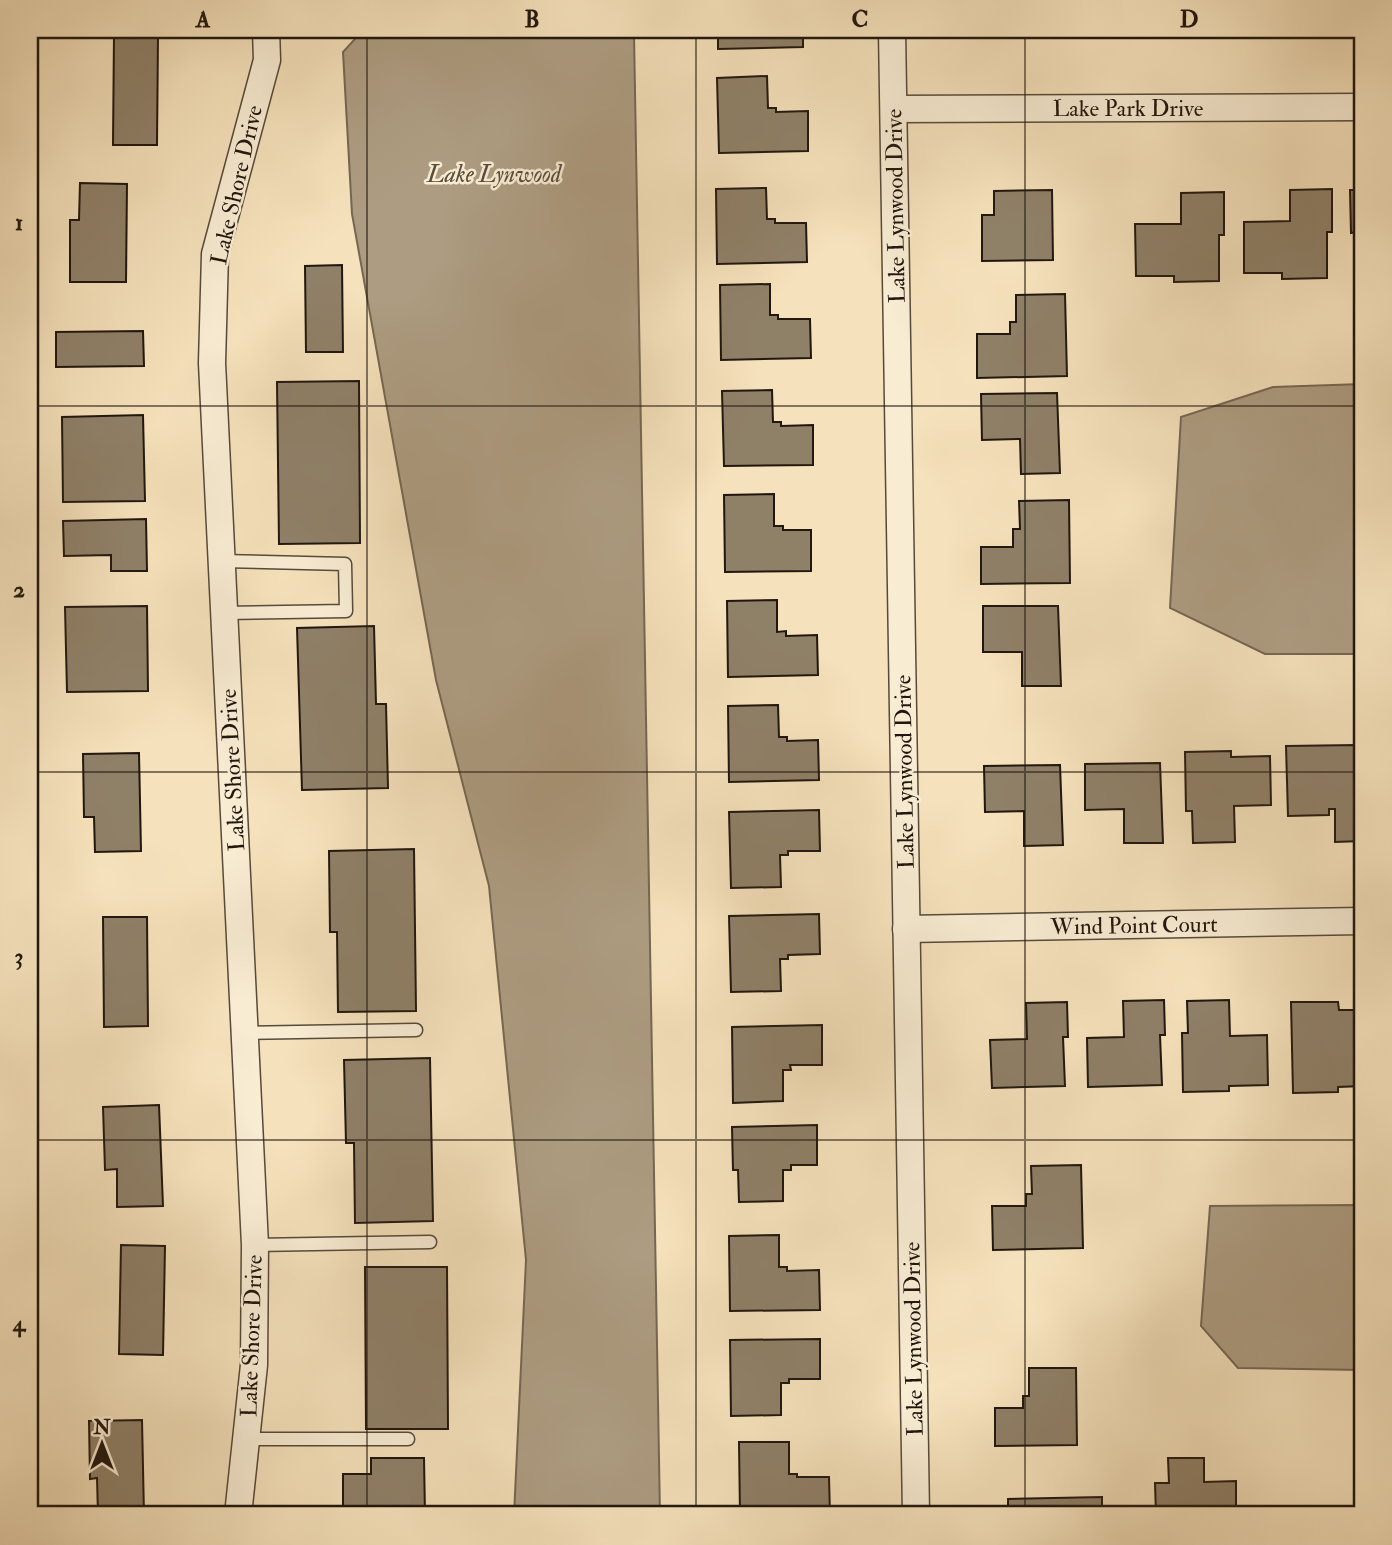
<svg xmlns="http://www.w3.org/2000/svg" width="1392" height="1545" font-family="'IM FELL Double Pica',serif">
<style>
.water{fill:#ad9c81;stroke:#756753;stroke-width:2}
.building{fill:#8f8068;stroke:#21170f;stroke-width:2}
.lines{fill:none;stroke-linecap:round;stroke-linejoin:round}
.service-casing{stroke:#564a3a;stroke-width:15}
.minor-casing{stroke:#564a3a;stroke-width:29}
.service{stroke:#f8ecd3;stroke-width:12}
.minor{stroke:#f8ecd3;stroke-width:26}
.grid{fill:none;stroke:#21170f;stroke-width:2;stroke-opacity:0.55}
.labels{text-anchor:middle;stroke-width:5;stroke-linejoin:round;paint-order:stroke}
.street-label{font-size:23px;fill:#21170f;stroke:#f8ecd3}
.water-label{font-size:24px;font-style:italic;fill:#594c3d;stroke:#f8ecd3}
.neatline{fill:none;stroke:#21170f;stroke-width:2.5}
.grid-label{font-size:23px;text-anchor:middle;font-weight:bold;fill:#21170f}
</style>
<rect width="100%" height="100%" fill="#f5e1bb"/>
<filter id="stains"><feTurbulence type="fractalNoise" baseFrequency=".00286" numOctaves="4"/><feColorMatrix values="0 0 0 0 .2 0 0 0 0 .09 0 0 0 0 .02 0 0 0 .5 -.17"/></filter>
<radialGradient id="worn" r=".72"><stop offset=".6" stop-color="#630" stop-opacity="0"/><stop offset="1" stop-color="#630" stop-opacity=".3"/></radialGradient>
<!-- water -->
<g class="water">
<polygon points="363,30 630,30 634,34 660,1515 514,1515 526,1260 489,886 436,680 352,214 343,52"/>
<polygon points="1362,384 1362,654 1265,654 1170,608 1181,417 1273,387"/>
<polygon points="1362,1205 1362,1370 1238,1368 1201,1326 1210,1206"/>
</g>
<!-- building -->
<g class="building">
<polygon points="718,30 803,30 803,47 718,49"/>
<polygon points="114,35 158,36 157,145 113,145"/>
<polygon points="767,76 768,108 776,108 776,112 808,111 808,151 719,153 717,78"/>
<polygon points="80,183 127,184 126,282 70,282 70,220 79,220"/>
<polygon points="766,188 767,219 775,219 775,223 806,223 807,262 717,264 716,189"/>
<polygon points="1332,189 1332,232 1327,232 1327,278 1282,279 1282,273 1244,273 1244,222 1290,221 1290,190"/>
<polygon points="1052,190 1053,260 982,261 982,215 994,215 994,191"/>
<polygon points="1350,190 1362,190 1362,279 1357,279 1356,232 1351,233"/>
<polygon points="1224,192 1224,235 1219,235 1219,281 1174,282 1174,276 1136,276 1135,224 1181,224 1181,193"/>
<polygon points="342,265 343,352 306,352 305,266"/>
<polygon points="770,284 770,315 778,315 778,319 810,319 811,358 721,360 720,285"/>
<polygon points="1065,294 1067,376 977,378 977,334 1010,334 1010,322 1016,322 1016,295"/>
<polygon points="143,331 144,366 56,367 56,332"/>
<polygon points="359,381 360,543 279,544 277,382"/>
<polygon points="772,390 773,422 781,422 781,426 813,425 813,465 724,466 722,391"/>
<polygon points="1057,393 1060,473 1021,474 1020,439 982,440 981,394"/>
<polygon points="143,415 145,501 63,502 62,417"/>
<polygon points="774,494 774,526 783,526 783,530 811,530 811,571 725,572 724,495"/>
<polygon points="1069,500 1070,583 981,584 981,547 1013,547 1013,529 1020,529 1019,501"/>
<polygon points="146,519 147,571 111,571 111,555 64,556 63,521"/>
<polygon points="777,600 777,632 786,631 786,636 817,635 818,675 728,677 727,601"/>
<polygon points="147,606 148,691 67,692 65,607"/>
<polygon points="983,606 1058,606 1061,686 1022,686 1022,652 983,652"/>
<polygon points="374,626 376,704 386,704 388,788 302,790 297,628"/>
<polygon points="778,705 779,737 787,737 787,741 818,740 819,780 729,782 728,706"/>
<polygon points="1357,745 1357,774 1362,773 1362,841 1335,842 1335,809 1329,809 1329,815 1288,816 1286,746"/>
<polygon points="1231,751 1231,757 1270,756 1271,805 1234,806 1235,842 1193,843 1192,811 1186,811 1185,752"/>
<polygon points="139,753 141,851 95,852 94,817 84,817 83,754"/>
<polygon points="1160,763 1163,843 1124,843 1124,809 1085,810 1085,764"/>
<polygon points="1060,765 1063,845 1024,846 1024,811 985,812 984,766"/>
<polygon points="819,810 820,851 788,851 788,855 780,855 781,887 731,888 729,812"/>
<polygon points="414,849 416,1011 338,1012 337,932 330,932 329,851"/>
<polygon points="819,914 820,954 788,955 788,959 780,959 781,991 731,992 729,916"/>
<polygon points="103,917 147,917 148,1026 104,1027"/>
<polygon points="1164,1000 1165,1035 1160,1035 1162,1085 1088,1087 1087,1038 1124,1037 1123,1001"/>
<polygon points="1229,1000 1230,1036 1267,1035 1268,1085 1229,1086 1229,1091 1183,1092 1182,1033 1188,1033 1187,1001"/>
<polygon points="1067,1002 1068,1037 1063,1037 1065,1086 992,1088 990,1040 1027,1039 1026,1003"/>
<polygon points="1291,1002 1338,1002 1339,1010 1362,1010 1362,1086 1338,1087 1338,1092 1293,1093"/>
<polygon points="822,1025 822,1065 790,1065 791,1070 783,1070 783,1101 733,1103 732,1027"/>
<polygon points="430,1058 433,1221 355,1223 354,1143 346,1143 344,1060"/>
<polygon points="159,1105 163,1206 117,1207 117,1169 105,1170 103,1107"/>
<polygon points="817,1125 817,1165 791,1165 791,1170 783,1170 783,1201 739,1202 738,1170 733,1170 732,1127"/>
<polygon points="1081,1165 1083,1248 993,1250 992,1206 1026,1206 1026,1194 1032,1194 1031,1166"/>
<polygon points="779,1235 779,1267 787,1267 787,1271 819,1270 820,1310 730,1311 729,1236"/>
<polygon points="121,1245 165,1246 163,1355 119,1354"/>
<polygon points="365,1267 447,1267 448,1429 366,1429"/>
<polygon points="820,1339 820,1379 789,1379 789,1383 781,1383 781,1415 731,1416 730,1340"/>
<polygon points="1029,1368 1076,1368 1077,1445 995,1446 995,1408 1023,1408 1023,1396 1029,1396"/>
<polygon points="142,1420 144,1515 98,1515 97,1478 90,1479 89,1421"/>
<polygon points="739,1442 789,1442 789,1474 797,1474 797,1477 829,1477 830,1515 740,1515"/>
<polygon points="371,1458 424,1458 425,1515 343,1515 343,1474 371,1474"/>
<polygon points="1168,1458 1204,1458 1204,1482 1236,1481 1236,1515 1156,1515 1155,1483 1169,1483"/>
<polygon points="1102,1497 1102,1515 1008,1515 1008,1499"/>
</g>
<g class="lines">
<!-- service casing -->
<g class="service-casing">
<g id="service">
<polyline points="221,561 345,564 346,611 224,613"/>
<polyline points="245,1033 416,1030"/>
<polyline points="255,1245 430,1242"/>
<polyline points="246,1439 408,1439"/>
</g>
</g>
<!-- minor casing -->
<g class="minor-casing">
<g id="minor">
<polyline points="892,30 916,1515"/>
<polyline points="894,109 1362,107"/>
<polyline points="906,929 1362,921"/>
<polyline points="238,1515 254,1365 255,1245 212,363 215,254 267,60 266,30"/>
</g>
</g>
<!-- service -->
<use href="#service" class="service"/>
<!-- minor -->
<use href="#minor" class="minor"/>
</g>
<!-- grid -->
<path class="grid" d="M367 30V1515M696 30V1515M1025 30V1515M30 406H1362M30 772H1362M30 1140H1362"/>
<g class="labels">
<!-- street labels -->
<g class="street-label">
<text x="1128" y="116">Lake Park Drive</text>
<text transform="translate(236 185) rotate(-77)" y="8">Lake Shore Drive</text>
<text transform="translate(895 206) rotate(-91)" y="8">Lake Lynwood Drive</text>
<text transform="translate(232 770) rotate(-93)" y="8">Lake Shore Drive</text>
<text transform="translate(904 772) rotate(-91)" y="8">Lake Lynwood Drive</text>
<text transform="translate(1134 925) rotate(-1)" y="8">Wind Point Court</text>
<text transform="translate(251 1336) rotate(-88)" y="8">Lake Shore Drive</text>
<text transform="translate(913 1339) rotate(-91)" y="8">Lake Lynwood Drive</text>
</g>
<!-- water labels -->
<g class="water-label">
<text x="494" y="182">Lake Lynwood</text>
</g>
</g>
<!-- margin -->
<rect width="1392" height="1545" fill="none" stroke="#f5e1bb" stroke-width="77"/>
<!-- north arrow -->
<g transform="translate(102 1444)" stroke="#f8ecd3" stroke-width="5" paint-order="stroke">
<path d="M0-5L12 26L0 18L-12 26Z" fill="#21170f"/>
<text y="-10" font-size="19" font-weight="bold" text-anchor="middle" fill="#21170f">N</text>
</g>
<rect x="38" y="38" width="1316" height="1468" class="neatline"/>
<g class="grid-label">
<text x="203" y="27">A</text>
<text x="532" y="27">B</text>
<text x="860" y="27">C</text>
<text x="1189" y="27">D</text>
<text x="19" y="230">1</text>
<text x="19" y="597">2</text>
<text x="19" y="964">3</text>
<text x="19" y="1331">4</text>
</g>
<rect width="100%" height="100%" filter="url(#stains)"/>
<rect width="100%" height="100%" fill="url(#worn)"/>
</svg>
